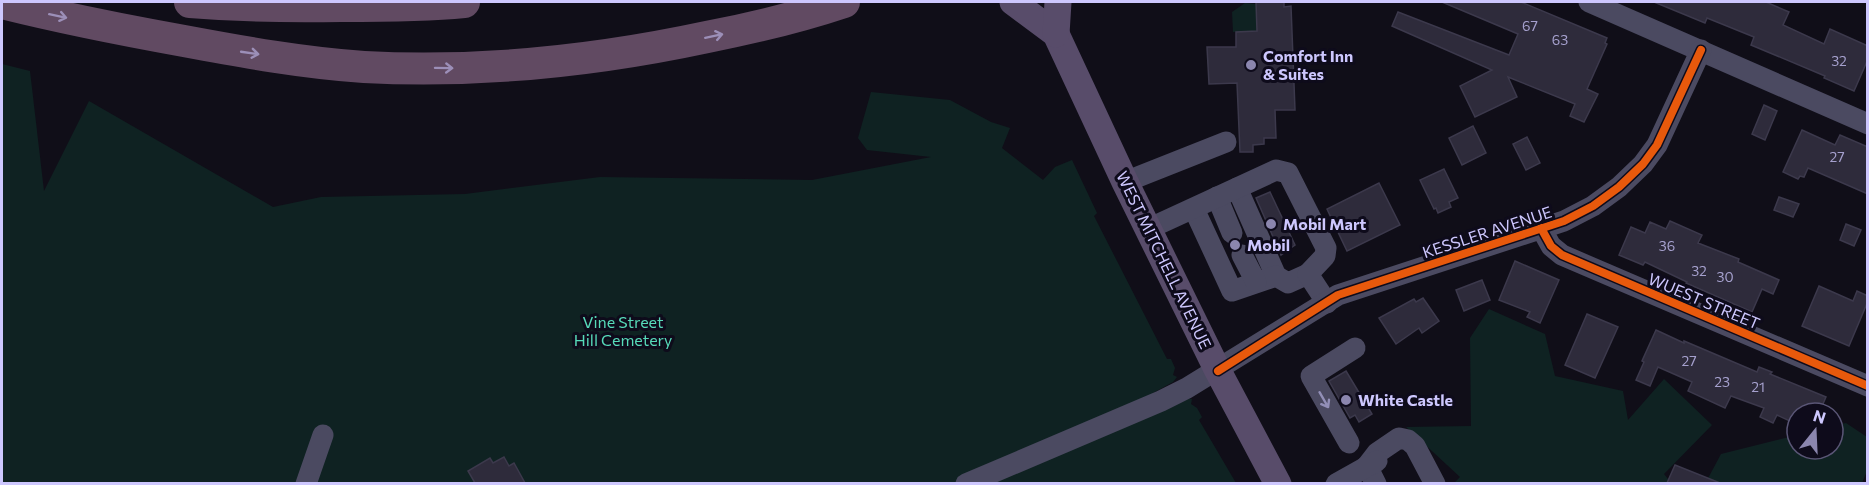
<svg xmlns="http://www.w3.org/2000/svg" width="1869" height="485" font-family="Commissioner,sans-serif">
<style>
.green{fill:#0f2222}
.building{fill:#2e2b3b;stroke:#3c394c;stroke-width:1.5}
.lines{fill:none;stroke-linecap:round;stroke-linejoin:round}
.minor{stroke:#4b4a61;stroke-width:21}
.major{stroke:#584c6a;stroke-width:27}
.highway{stroke:#614a62;stroke-width:32}
.cycleway-casing{stroke:#0e0b1b;stroke-width:11}
.cycleway{stroke:#e8590c;stroke-width:8}
.oneway{stroke:#9c8fb8}
.oneway2{stroke:#928fb7}
.poi-dot{fill:#8b86ae;stroke:#0e0b1b;stroke-width:2}
.labels{text-anchor:middle;stroke-width:6;stroke-linejoin:round;paint-order:stroke}
.number-label{font-size:14px;fill:#a5a0cd}
.poi-label{font-size:16px;font-weight:bold;fill:#cdc7fe;stroke:#0e0b1b;text-anchor:start}
.street-label{font-size:16px;fill:#cdc7fe;stroke:#0e0b1b}
.park-label{font-size:16px;fill:#57dab9;stroke:#0e0b1b}
</style>
<rect width="100%" height="100%" fill="#100e18"/>
<!-- green -->
<g class="green">
<polygon points="1245,3 1256,4 1257,31 1233,32 1232,12"/>
<polygon points="2,64 30,71 44,191 89,101 273,207 321,197 465,194 600,177 812,180 931,157 867,150 858,138 871,92 950,100 991,122 1010,128 1002,148 1043,180 1055,167 1072,160 1097,213 1094,216 1167,359 1171,359 1175,368 1173,375 1177,377 1173,382 1153,393 1192,399 1191,404 1197,408 1202,417 1199,420 1236,483 2,483"/>
<polygon points="1489,309 1545,334 1555,376 1623,391 1628,420 1664,379 1712,425 1664,474 1672,484 1454,483 1460,477 1406,427 1471,426 1470,338"/>
<polygon points="1846,423 1867,437 1867,471 1862,483 1705,484 1721,454 1797,435 1797,449 1833,449 1833,426"/>
</g>
<!-- building -->
<g class="building">
<polygon points="1256,2 1284,2 1284,7 1291,6 1295,110 1275,110 1276,138 1264,138 1264,144 1253,145 1253,152 1240,152 1237,83 1209,84 1207,47 1236,47 1236,32 1257,31"/>
<polygon points="1442,2 1521,2 1607,38 1605,43 1607,44 1587,89 1598,94 1584,122 1570,116 1575,104 1508,77 1517,97 1475,117 1460,86 1492,70 1392,26 1398,12 1509,55 1518,34"/>
<polygon points="1654,2 1766,2 1789,12 1783,25 1824,44 1830,29 1868,46 1868,59 1854,91 1824,78 1825,76 1751,45 1754,37 1707,18 1705,23"/>
<polygon points="1764,105 1777,111 1765,140 1752,134"/>
<polygon points="1473,126 1486,153 1462,165 1449,138"/>
<polygon points="1802,130 1835,145 1840,135 1868,147 1868,194 1808,168 1804,177 1800,176 1798,179 1783,172"/>
<polygon points="1527,137 1540,163 1526,170 1513,144"/>
<polygon points="1444,169 1458,198 1449,202 1451,207 1438,213 1436,208 1434,209 1420,180"/>
<polygon points="1379,183 1400,225 1347,251 1327,209"/>
<polygon points="1270,192 1295,245 1281,255 1256,198"/>
<polygon points="1779,197 1799,204 1793,217 1774,210"/>
<polygon points="1670,221 1702,235 1698,243 1739,259 1738,262 1779,280 1773,294 1762,289 1752,312 1686,283 1687,282 1645,262 1643,265 1619,255 1631,227 1645,233 1650,222 1666,229"/>
<polygon points="1846,224 1861,230 1854,246 1840,240"/>
<polygon points="1515,261 1559,280 1540,323 1527,317 1530,312 1499,300"/>
<polygon points="1482,280 1490,300 1464,311 1456,290"/>
<polygon points="1819,286 1853,301 1857,291 1868,296 1868,301 1849,346 1802,326"/>
<polygon points="1423,298 1439,321 1422,333 1419,328 1396,344 1379,318 1414,299 1416,302"/>
<polygon points="1587,314 1618,327 1595,378 1565,365"/>
<polygon points="1656,330 1684,343 1684,341 1757,372 1759,367 1772,372 1770,374 1826,397 1819,413 1797,413 1794,423 1777,415 1773,423 1760,417 1764,408 1731,396 1725,408 1688,391 1692,382 1658,367 1650,386 1636,380 1644,362 1642,361"/>
<polygon points="1346,371 1372,414 1359,422 1355,415 1350,418 1329,381"/>
<polygon points="504,457 509,466 514,463 525,483 475,483 468,471 490,458 493,463"/>
<polygon points="1675,465 1720,483 1667,483"/>
</g>
<g class="lines">
<!-- minor -->
<g class="minor">
<polyline points="1589,2 1868,124"/>
<polyline points="1125,182 1226,142"/>
<polyline points="1237,188 1276,276"/>
<polyline points="1217,197 1232,233"/>
<polyline points="1194,209 1232,291 1276,276 1288,283 1308,274"/>
<polyline points="1541,228 1551,246 1562,255 1868,386"/>
<polyline points="1148,229 1276,170 1288,173 1326,248 1325,256 1308,274 1327,303"/>
<polyline points="1242,255 1256,282"/>
<polyline points="1349,443 1311,376 1355,348"/>
<polyline points="1367,466 1377,453 1399,438 1408,440 1415,446 1435,484"/>
<polyline points="1367,466 1376,484"/>
<polyline points="306,484 323,435"/>
<polyline points="966,484 1161,401 1187,388 1338,295 1564,221 1593,206 1619,187 1643,164 1657,145 1701,50"/>
<polyline points="1336,484 1377,461"/>
</g>
<!-- major -->
<g class="major">
<polyline points="1013,2 1056,34 1125,182 1218,371 1278,484"/>
<polyline points="1056,34 1058,2"/>
</g>
<!-- highway -->
<g class="highway">
<path d="M190 2C240 6 291 7 341 6 382 6 424 6 464 2"/>
<path d="M2 3C62 18 123 30 184 41 243 52 304 63 364 67 479 73 595 61 707 37 753 28 799 17 844 2"/>
</g>
<!-- cycleway casing -->
<g class="cycleway-casing">
<g id="cycleway">
<polyline points="1541,228 1551,246 1562,255 1868,386"/>
<polyline points="1218,371 1338,295 1564,221 1593,206 1619,187 1643,164 1657,145 1701,50"/>
</g>
</g>
<!-- cycleway -->
<use href="#cycleway" class="cycleway"/>
</g>
<!-- one-way arrows -->
<defs><path id="oneway-shaft" d="M-6 0H5M1.5-3L5.5 0L1.5 3" fill="none" stroke-width="1.6" stroke-linecap="round" stroke-linejoin="round" transform="scale(1.5)"/></defs>
<g class="oneway">
<use href="#oneway-shaft" transform="translate(58 16) rotate(12)"/>
<use href="#oneway-shaft" transform="translate(714 36) rotate(-12)"/>
<use href="#oneway-shaft" transform="translate(250 53) rotate(8)"/>
<use href="#oneway-shaft" transform="translate(444 68) rotate(1)"/>
</g>
<use class="oneway2" href="#oneway-shaft" transform="translate(1324 400) rotate(60)"/>
<!-- markers -->
<g class="poi-dot">
<circle cx="1251" cy="65" r="6"/>
<circle cx="1271" cy="224" r="6"/>
<circle cx="1235" cy="245" r="6"/>
<circle cx="1346" cy="400" r="6"/>
</g>
<g class="labels">
<!-- number labels -->
<g class="number-label">
<text x="1530" y="31">67</text>
<text x="1560" y="45">63</text>
<text x="1839" y="66">32</text>
<text x="1837" y="162">27</text>
<text x="1667" y="251">36</text>
<text x="1699" y="276">32</text>
<text x="1725" y="282">30</text>
<text x="1689" y="366">27</text>
<text x="1722" y="387">23</text>
<text x="1758" y="392">21</text>
</g>
<!-- poi labels -->
<g class="poi-label">
<text x="1263" y="62">Comfort Inn<tspan x="1263" dy="18">&amp; Suites</tspan></text>
<text x="1283" y="230">Mobil Mart</text>
<text x="1247" y="251">Mobil</text>
<text x="1358" y="406">White Castle</text>
</g>
<!-- street labels -->
<g class="street-label">
<text transform="translate(1487 232) rotate(-18)" y="6">KESSLER AVENUE</text>
<text transform="translate(1164 260) rotate(64)" y="6">WEST MITCHELL AVENUE</text>
<text transform="translate(1704 301) rotate(23)" y="6">WUEST STREET</text>
</g>
<!-- park labels -->
<g class="park-label">
<text x="623" y="328">Vine Street<tspan x="623" dy="18">Hill Cemetery</tspan></text>
</g>
</g>
<!-- border -->
<rect width="1869" height="485" fill="none" stroke="#cdc7fe" stroke-width="6"/>
<!-- north arrow -->
<g transform="translate(1815 431) rotate(18)"><circle r="28" fill="#0e0b1b" stroke="#5a5676" stroke-width="1.5"/>
<path d="M0-4.5L10 22L0 15L-10 22Z" fill="#8b86ae"/>
<text y="-9" font-size="16" font-weight="bold" text-anchor="middle" fill="#cdc7fe">N</text>
</g>
</svg>
